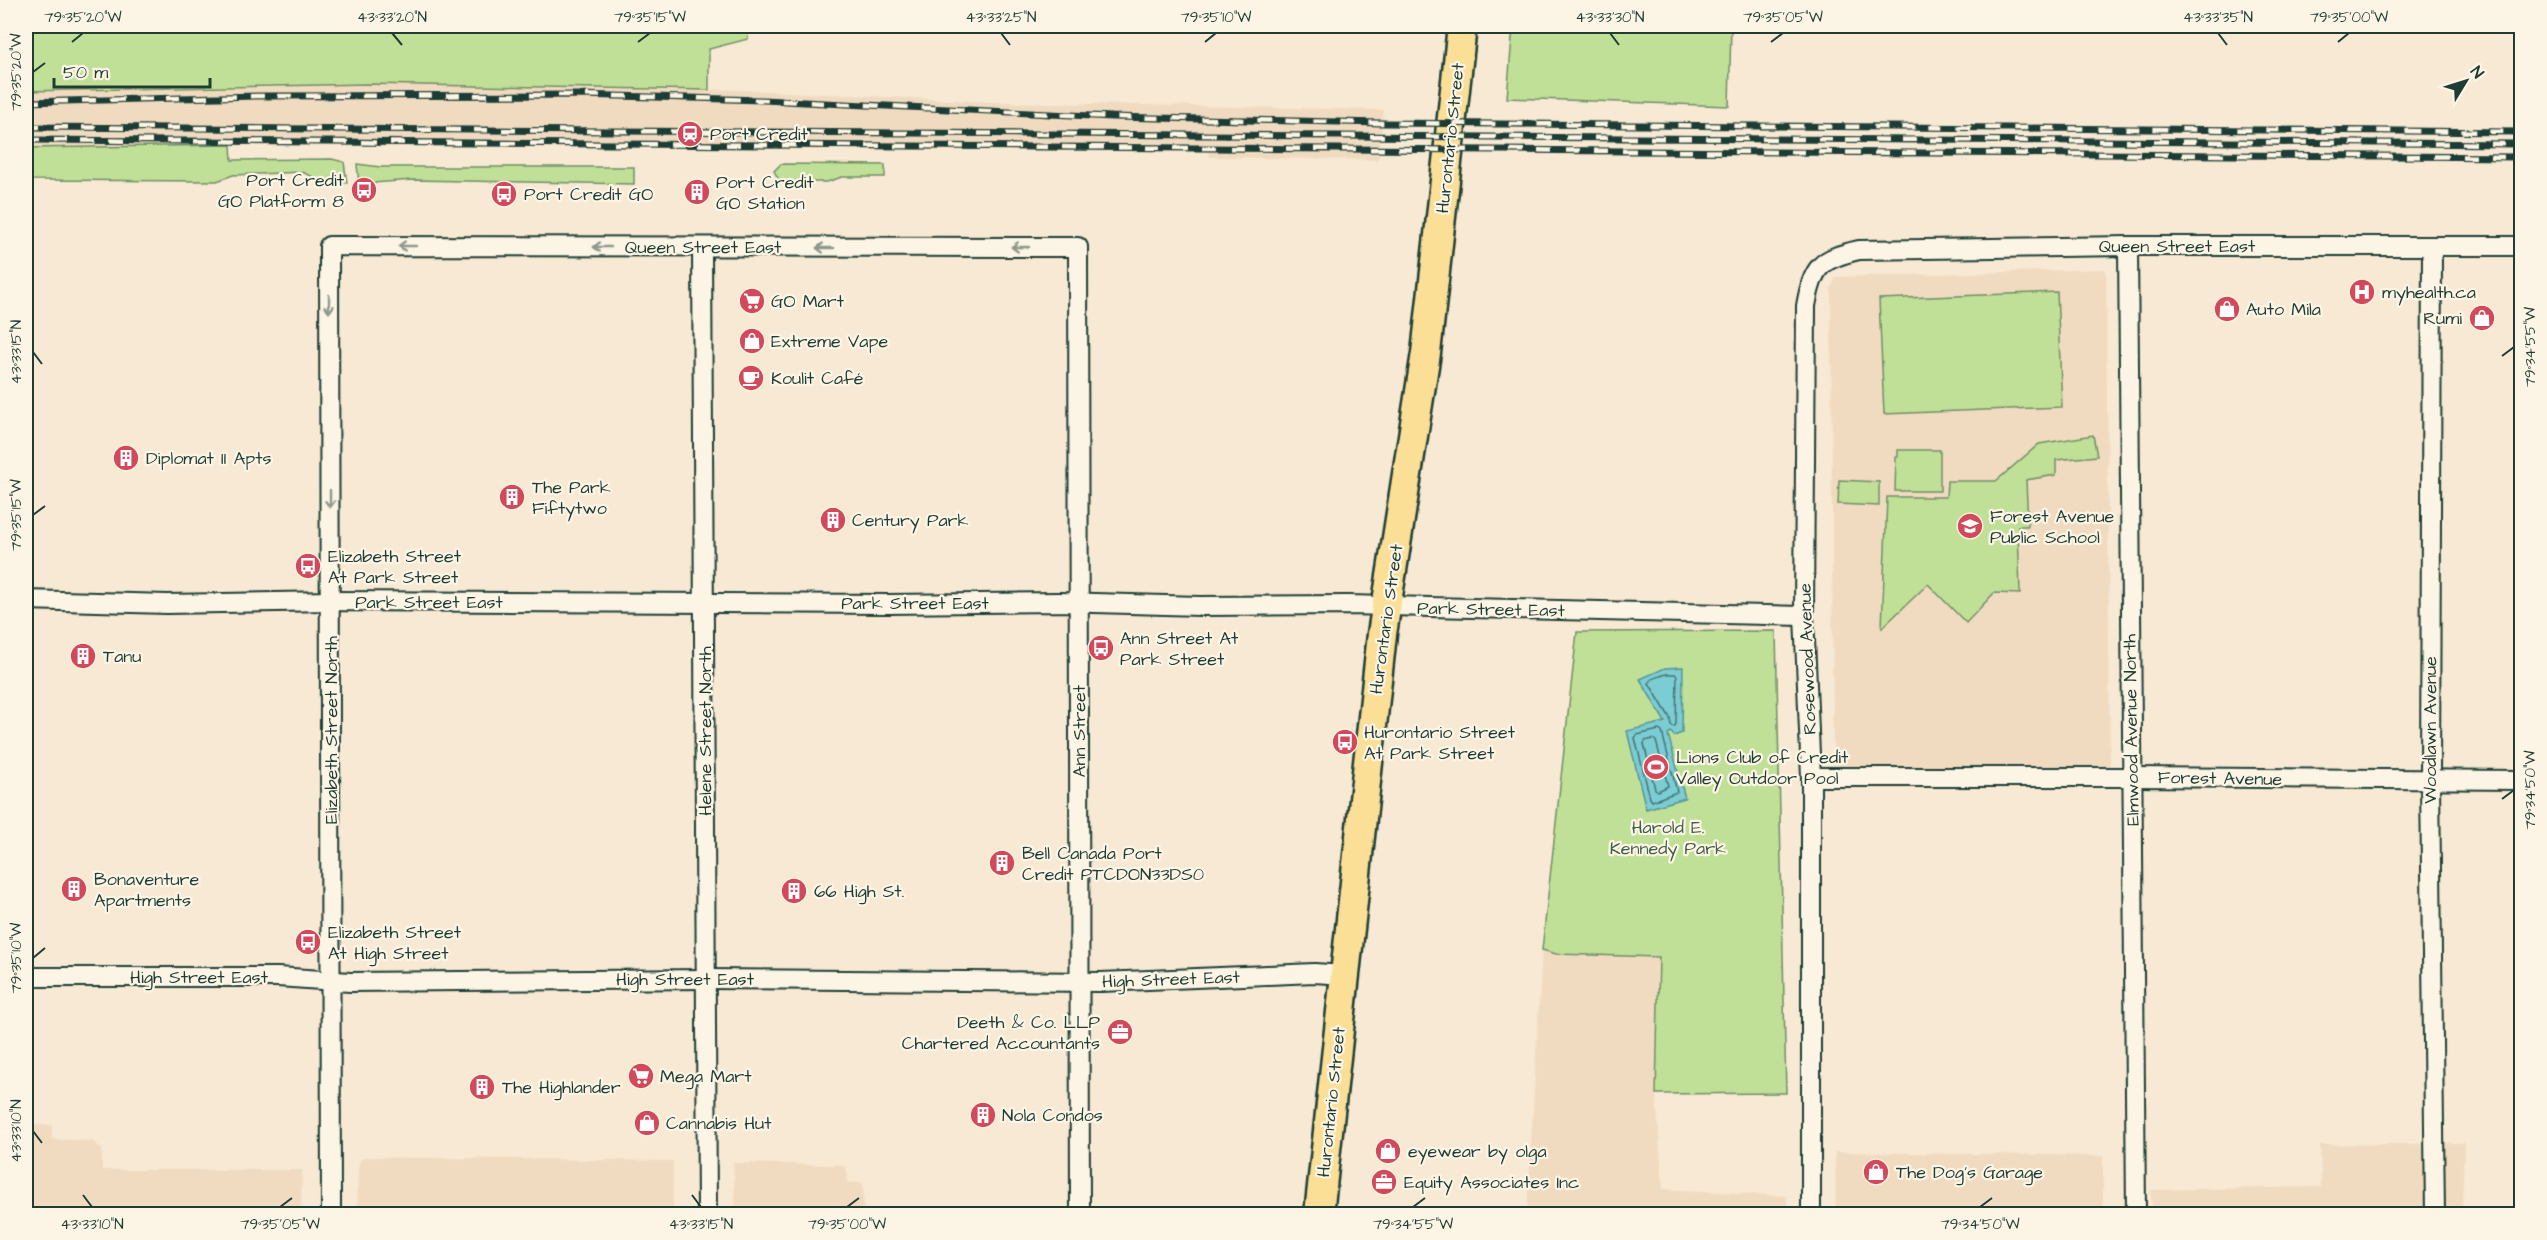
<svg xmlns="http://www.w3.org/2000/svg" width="2547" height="1240" font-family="'Architects Daughter',sans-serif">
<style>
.built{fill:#f1dbc0}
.green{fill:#c0e098;stroke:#708e66;stroke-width:1.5}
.water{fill:#7bccd4;stroke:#569394;stroke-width:1.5}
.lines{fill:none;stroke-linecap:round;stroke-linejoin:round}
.shore{stroke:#447674;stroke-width:1.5}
.minor-casing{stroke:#1f3d34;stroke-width:22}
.primary-casing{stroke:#1f3d34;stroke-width:33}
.minor{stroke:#fcf5e5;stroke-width:18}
.primary{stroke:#fbdf96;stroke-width:28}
.rail-casing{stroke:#1f3d34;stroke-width:7}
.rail{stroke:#fcf5e5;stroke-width:4.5;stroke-dasharray:14;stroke-linecap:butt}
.oneway{stroke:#8e998c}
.ticks{fill:none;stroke:#1f3d34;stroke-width:2}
.labels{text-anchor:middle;stroke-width:4.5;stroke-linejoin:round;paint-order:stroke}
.poi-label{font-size:18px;fill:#1f3d34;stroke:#fcf5e5;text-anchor:start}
.street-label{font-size:18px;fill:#1f3d34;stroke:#fcf5e5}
.park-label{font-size:18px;fill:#3f5e48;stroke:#fcf5e5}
.neatline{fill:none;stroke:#1f3d34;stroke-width:2}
.ticks-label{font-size:15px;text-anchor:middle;fill:#1f3d34}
</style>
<rect width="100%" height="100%" fill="#f7e9d4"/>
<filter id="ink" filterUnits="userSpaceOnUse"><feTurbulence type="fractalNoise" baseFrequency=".0167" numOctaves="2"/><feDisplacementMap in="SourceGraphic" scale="12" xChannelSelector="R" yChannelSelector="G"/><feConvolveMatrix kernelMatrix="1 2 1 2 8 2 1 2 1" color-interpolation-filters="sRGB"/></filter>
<g filter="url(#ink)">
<!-- built -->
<g class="built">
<polygon points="367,84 742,90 995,102 1384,110 1378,160 1210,157 1208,152 231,145 26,148 26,91"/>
<polygon points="2106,269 2110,766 1846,768 1833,762 1831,289 1836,277"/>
<polygon points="1542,950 1556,954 1659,956 1656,1094 1663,1189 1787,1196 1787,1214 1527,1214"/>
<polygon points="26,1125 52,1125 52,1139 92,1141 102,1149 102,1170 302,1170 301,1214 26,1214"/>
<polygon points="2464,1143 2462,1214 2152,1214 2151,1190 2321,1187 2320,1145"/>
<polygon points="1835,1152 2103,1156 2103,1214 1836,1214"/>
<polygon points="365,1157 673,1161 673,1214 357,1214 358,1170 360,1160"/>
<polygon points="733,1163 841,1165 847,1169 848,1182 863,1183 864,1214 736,1214"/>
</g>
<!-- green -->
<g class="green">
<polygon points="26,26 735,26 749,27 748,39 709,49 709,90 367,84 26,91"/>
<polygon points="1513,26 1623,26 1636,29 1643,26 1731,26 1729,106 1507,98"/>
<polygon points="231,145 232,160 332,159 344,162 347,183 322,181 302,172 233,175 217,181 26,180 26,148"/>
<polygon points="357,164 380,167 634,167 634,184 413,180 359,184"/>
<polygon points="781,164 885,165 885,177 842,177 827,182 780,182 774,171"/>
<polygon points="2057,292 2062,407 1884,414 1879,299"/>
<polygon points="2093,435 2097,456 2056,460 2056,475 2026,480 2028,526 2018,526 2020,594 1994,593 1966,623 1928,584 1882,628 1887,497 1946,497 1947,481 1996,481 2039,444"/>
<polygon points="1898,450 1940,450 1940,491 1895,491 1896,457 1898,457"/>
<polygon points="1839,480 1879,482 1879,506 1838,504"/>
<polygon points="1776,631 1786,1093 1656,1094 1659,957 1556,954 1542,950 1577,632"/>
</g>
<!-- water -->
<polygon class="water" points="1683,667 1682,733 1674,736 1671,732 1668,734 1685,798 1646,809 1627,731 1665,722 1640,679 1665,668"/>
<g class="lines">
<!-- shore -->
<g class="shore">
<polygon points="1666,674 1675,674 1677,676 1676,724 1674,727 1671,725 1670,718 1649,683 1652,679"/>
<polygon points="1659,730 1662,732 1677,792 1652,801 1650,798 1635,738 1637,735"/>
<polygon points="1653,739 1656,741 1668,786 1658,791 1655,789 1644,744 1645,741"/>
</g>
<!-- minor casing -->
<g class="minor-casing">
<g id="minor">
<polyline points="2128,246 2136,1214"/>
<polyline points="2432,246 2430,781 2435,1214"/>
<polyline points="702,248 707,1214"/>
<polyline points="26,600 167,604 331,601 888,604 1060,602 1200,606 1348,605 1804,616"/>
<polyline points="1811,777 2131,777 2522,780"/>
<polyline points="26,977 278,977 350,982 706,979 1101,982 1314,973 1345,975"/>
<polyline points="331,1214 329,246 1078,247 1080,1214"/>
<path d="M1811 1214V777L1804 616 1806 306C1813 266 1820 259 1859 250L2128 246H2522"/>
</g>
</g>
<!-- primary casing -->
<g class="primary-casing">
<polyline id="primary" points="1319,1214 1382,634 1426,353 1462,26"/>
</g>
<!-- minor -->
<use href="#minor" class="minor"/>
<!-- primary -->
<use href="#primary" class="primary"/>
<!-- rail casing -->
<g class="rail-casing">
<g id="rail">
<polyline points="26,102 257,96 578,95 763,100 1112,117 1382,123 2522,132"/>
<polyline points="26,127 2522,144"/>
<polyline points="26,140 2522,157"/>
</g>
</g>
<!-- rail -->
<use href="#rail" class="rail"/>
</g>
<!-- one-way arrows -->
<defs><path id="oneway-shaft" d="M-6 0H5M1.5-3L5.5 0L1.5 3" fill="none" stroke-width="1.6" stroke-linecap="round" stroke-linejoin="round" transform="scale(1.5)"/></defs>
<g class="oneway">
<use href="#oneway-shaft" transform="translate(407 246) rotate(-180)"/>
<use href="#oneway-shaft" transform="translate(602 247) rotate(-180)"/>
<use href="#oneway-shaft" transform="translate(1020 247) rotate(180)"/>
<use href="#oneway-shaft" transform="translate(825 248) rotate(180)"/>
<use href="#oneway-shaft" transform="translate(329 304) rotate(90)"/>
<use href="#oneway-shaft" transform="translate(330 499) rotate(90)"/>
</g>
</g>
<!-- ticks -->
<path class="ticks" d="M392 33 402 45M1001 33 1010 45M1610 33 1619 45M2218 33 2227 45M72 42 83 33M638 42 650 33M1205 42 1216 33M1771 42 1783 33M2338 42 2349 33M33 72 45 63M33 352 42 364M2502 356 2514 347M33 515 45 506M2502 799 2514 790M33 958 45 948M33 1131 42 1143M83 1195 92 1207M692 1195 701 1207M280 1207 292 1198M847 1207 859 1198M1413 1207 1425 1198M1980 1207 1992 1198"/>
<!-- icons -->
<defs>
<g id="station-disc" transform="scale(1.35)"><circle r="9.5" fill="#d1495b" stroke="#fcf5e5"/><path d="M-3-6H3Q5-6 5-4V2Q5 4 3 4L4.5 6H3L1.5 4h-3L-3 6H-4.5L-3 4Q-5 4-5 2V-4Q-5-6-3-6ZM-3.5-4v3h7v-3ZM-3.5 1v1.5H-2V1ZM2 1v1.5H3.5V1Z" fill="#fff"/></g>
<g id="bus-disc" transform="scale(1.35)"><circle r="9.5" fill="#d1495b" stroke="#fcf5e5"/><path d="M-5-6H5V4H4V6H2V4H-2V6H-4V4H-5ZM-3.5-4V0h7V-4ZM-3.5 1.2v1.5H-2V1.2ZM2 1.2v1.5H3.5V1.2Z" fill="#fff"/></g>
<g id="building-disc" transform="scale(1.35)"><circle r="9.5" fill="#d1495b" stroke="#fcf5e5"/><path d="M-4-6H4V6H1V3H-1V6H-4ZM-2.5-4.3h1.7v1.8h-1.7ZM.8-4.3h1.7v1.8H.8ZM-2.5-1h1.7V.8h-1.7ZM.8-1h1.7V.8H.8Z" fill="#fff"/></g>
<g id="hospital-disc" transform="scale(1.35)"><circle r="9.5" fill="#d1495b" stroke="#fcf5e5"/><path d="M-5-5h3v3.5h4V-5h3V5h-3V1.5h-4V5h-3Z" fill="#fff"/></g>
<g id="supermarket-disc" transform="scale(1.35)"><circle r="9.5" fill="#d1495b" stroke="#fcf5e5"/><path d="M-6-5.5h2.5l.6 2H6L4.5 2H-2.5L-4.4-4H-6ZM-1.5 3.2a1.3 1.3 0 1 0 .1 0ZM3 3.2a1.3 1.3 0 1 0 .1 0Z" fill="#fff"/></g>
<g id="shop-disc" transform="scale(1.35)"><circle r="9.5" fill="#d1495b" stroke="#fcf5e5"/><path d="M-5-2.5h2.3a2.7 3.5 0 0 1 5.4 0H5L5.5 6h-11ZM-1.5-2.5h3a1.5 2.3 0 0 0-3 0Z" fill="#fff"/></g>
<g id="cafe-disc" transform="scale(1.35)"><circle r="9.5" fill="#d1495b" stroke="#fcf5e5"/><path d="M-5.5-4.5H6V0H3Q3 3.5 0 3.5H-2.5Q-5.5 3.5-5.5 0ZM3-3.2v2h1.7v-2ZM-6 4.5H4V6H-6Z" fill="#fff"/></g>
<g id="school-disc" transform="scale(1.35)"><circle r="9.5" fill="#d1495b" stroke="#fcf5e5"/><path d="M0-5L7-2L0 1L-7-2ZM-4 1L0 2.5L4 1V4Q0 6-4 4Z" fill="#fff"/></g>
<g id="stadium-disc" transform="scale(1.35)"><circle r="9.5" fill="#d1495b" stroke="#fcf5e5"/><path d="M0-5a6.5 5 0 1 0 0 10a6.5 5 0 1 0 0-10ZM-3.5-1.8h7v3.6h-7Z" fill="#fff"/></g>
<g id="office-disc" transform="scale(1.35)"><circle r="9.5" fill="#d1495b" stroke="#fcf5e5"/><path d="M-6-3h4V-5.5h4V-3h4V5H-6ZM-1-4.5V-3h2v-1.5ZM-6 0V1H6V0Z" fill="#fff"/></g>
</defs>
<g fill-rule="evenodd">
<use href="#station-disc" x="690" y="134"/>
<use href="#bus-disc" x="364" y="190"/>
<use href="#building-disc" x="697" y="192"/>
<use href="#bus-disc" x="504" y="194"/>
<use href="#hospital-disc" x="2362" y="292"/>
<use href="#supermarket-disc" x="752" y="301"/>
<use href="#shop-disc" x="2227" y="309"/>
<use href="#shop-disc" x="2482" y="318"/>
<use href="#shop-disc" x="752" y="341"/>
<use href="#cafe-disc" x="751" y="378"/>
<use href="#building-disc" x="126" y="458"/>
<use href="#building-disc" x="512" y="497"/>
<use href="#building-disc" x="833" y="520"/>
<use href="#school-disc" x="1970" y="526"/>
<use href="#bus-disc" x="308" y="566"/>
<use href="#bus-disc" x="1101" y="648"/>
<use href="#building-disc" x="83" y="656"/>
<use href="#bus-disc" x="1345" y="742"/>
<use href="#stadium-disc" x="1656" y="767"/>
<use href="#building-disc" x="1002" y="863"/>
<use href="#building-disc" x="74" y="889"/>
<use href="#building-disc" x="794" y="891"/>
<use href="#bus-disc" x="308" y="942"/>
<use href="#office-disc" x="1120" y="1032"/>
<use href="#supermarket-disc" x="641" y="1076"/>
<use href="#building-disc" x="482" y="1087"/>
<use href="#building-disc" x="983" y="1115"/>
<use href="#shop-disc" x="647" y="1123"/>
<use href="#shop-disc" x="1388" y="1151"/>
<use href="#shop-disc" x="1876" y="1172"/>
<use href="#office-disc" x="1384" y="1182"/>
</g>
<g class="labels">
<!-- poi labels -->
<g class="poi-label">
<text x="710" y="140">Port Credit</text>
<text x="344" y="186" text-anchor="end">Port Credit<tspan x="344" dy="21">GO Platform 8</tspan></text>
<text x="716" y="188">Port Credit<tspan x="716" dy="21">GO Station</tspan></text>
<text x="524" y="200">Port Credit GO</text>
<text x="2382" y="298">myhealth.ca</text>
<text x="771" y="307">GO Mart</text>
<text x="2246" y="315">Auto Mila</text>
<text x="2462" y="324" text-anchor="end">Rumi</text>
<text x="771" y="347">Extreme Vape</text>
<text x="771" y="384">Koulit Café</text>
<text x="146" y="464">Diplomat II Apts</text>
<text x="532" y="493">The Park<tspan x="532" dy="21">Fiftytwo</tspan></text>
<text x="1990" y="522">Forest Avenue<tspan x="1990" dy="21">Public School</tspan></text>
<text x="852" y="526">Century Park</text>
<text x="328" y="562">Elizabeth Street<tspan x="328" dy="21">At Park Street</tspan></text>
<text x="1120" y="644">Ann Street At<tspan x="1120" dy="21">Park Street</tspan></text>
<text x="103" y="662">Tanu</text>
<text x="1364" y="738">Hurontario Street<tspan x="1364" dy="21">At Park Street</tspan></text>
<text x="1676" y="763">Lions Club of Credit<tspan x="1676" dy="21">Valley Outdoor Pool</tspan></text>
<text x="1022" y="859">Bell Canada Port<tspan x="1022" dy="21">Credit PTCDON33DS0</tspan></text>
<text x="94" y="885">Bonaventure<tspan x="94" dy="21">Apartments</tspan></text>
<text x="814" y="897">66 High St.</text>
<text x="328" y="938">Elizabeth Street<tspan x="328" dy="21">At High Street</tspan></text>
<text x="1100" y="1028" text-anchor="end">Deeth &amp; Co. LLP<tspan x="1100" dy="21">Chartered Accountants</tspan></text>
<text x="660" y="1082">Mega Mart</text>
<text x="502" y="1093">The Highlander</text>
<text x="1002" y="1121">Nola Condos</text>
<text x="666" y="1129">Cannabis Hut</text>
<text x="1408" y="1157">eyewear by olga</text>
<text x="1896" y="1178">The Dog's Garage</text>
<text x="1404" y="1188">Equity Associates Inc</text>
</g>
<!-- street labels -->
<g class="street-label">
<text transform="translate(1450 138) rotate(-84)" y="6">Hurontario Street</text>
<text x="2177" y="252">Queen Street East</text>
<text x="703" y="253">Queen Street East</text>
<text x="429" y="608">Park Street East</text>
<text x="915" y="609">Park Street East</text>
<text transform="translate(1491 609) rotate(1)" y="6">Park Street East</text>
<text transform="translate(1386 619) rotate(-82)" y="6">Hurontario Street</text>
<text transform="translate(1807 659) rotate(-92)" y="6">Rosewood Avenue</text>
<text transform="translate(331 730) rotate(-90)" y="6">Elizabeth Street North</text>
<text transform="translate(2131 730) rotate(-91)" y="6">Elmwood Avenue North</text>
<text transform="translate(2430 730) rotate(-90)" y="6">Woodlawn Avenue</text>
<text transform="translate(705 731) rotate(-90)" y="6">Helene Street North</text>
<text transform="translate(1079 731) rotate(-90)" y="6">Ann Street</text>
<text transform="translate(2220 778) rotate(1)" y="6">Forest Avenue</text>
<text x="199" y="983">High Street East</text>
<text x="685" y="985">High Street East</text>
<text transform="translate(1171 979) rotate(-2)" y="6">High Street East</text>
<text transform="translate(1331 1102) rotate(-84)" y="6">Hurontario Street</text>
</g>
<!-- park labels -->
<g class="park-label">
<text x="1668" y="833">Harold E.<tspan x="1668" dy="21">Kennedy Park</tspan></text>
</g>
</g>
<!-- margin -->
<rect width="2547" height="1240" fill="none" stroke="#fcf5e5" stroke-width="66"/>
<!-- north arrow -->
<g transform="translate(2466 81) rotate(52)" stroke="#fcf5e5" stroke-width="4.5" paint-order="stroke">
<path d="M0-4.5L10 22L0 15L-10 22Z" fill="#1f3d34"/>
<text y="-9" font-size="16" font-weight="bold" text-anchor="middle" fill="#1f3d34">N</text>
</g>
<!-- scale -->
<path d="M54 78v9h156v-9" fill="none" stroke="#1f3d34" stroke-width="3"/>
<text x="63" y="78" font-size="18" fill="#1f3d34" stroke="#fcf5e5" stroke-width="4.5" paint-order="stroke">50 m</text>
<rect x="33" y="33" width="2481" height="1174" class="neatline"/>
<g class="ticks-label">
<text x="83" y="22">79°35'20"W</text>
<text x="392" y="22">43°33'20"N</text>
<text x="650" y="22">79°35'15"W</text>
<text x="1001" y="22">43°33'25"N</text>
<text x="1216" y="22">79°35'10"W</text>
<text x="1610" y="22">43°33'30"N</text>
<text x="1783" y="22">79°35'05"W</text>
<text x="2218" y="22">43°33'35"N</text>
<text x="2349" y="22">79°35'00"W</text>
<text transform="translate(16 72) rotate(-90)" y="5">79°35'20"W</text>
<text transform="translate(2530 347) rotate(-90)" y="5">79°34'55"W</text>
<text transform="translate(16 352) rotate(-90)" y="5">43°33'15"N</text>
<text transform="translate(16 515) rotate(-90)" y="5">79°35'15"W</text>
<text transform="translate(2530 790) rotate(-90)" y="5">79°34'50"W</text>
<text transform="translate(16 958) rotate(-90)" y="5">79°35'10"W</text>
<text transform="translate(16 1131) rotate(-90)" y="5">43°33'10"N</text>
<text x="92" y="1229">43°33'10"N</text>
<text x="280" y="1229">79°35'05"W</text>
<text x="701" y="1229">43°33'15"N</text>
<text x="847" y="1229">79°35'00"W</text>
<text x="1413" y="1229">79°34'55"W</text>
<text x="1980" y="1229">79°34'50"W</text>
</g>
</svg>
